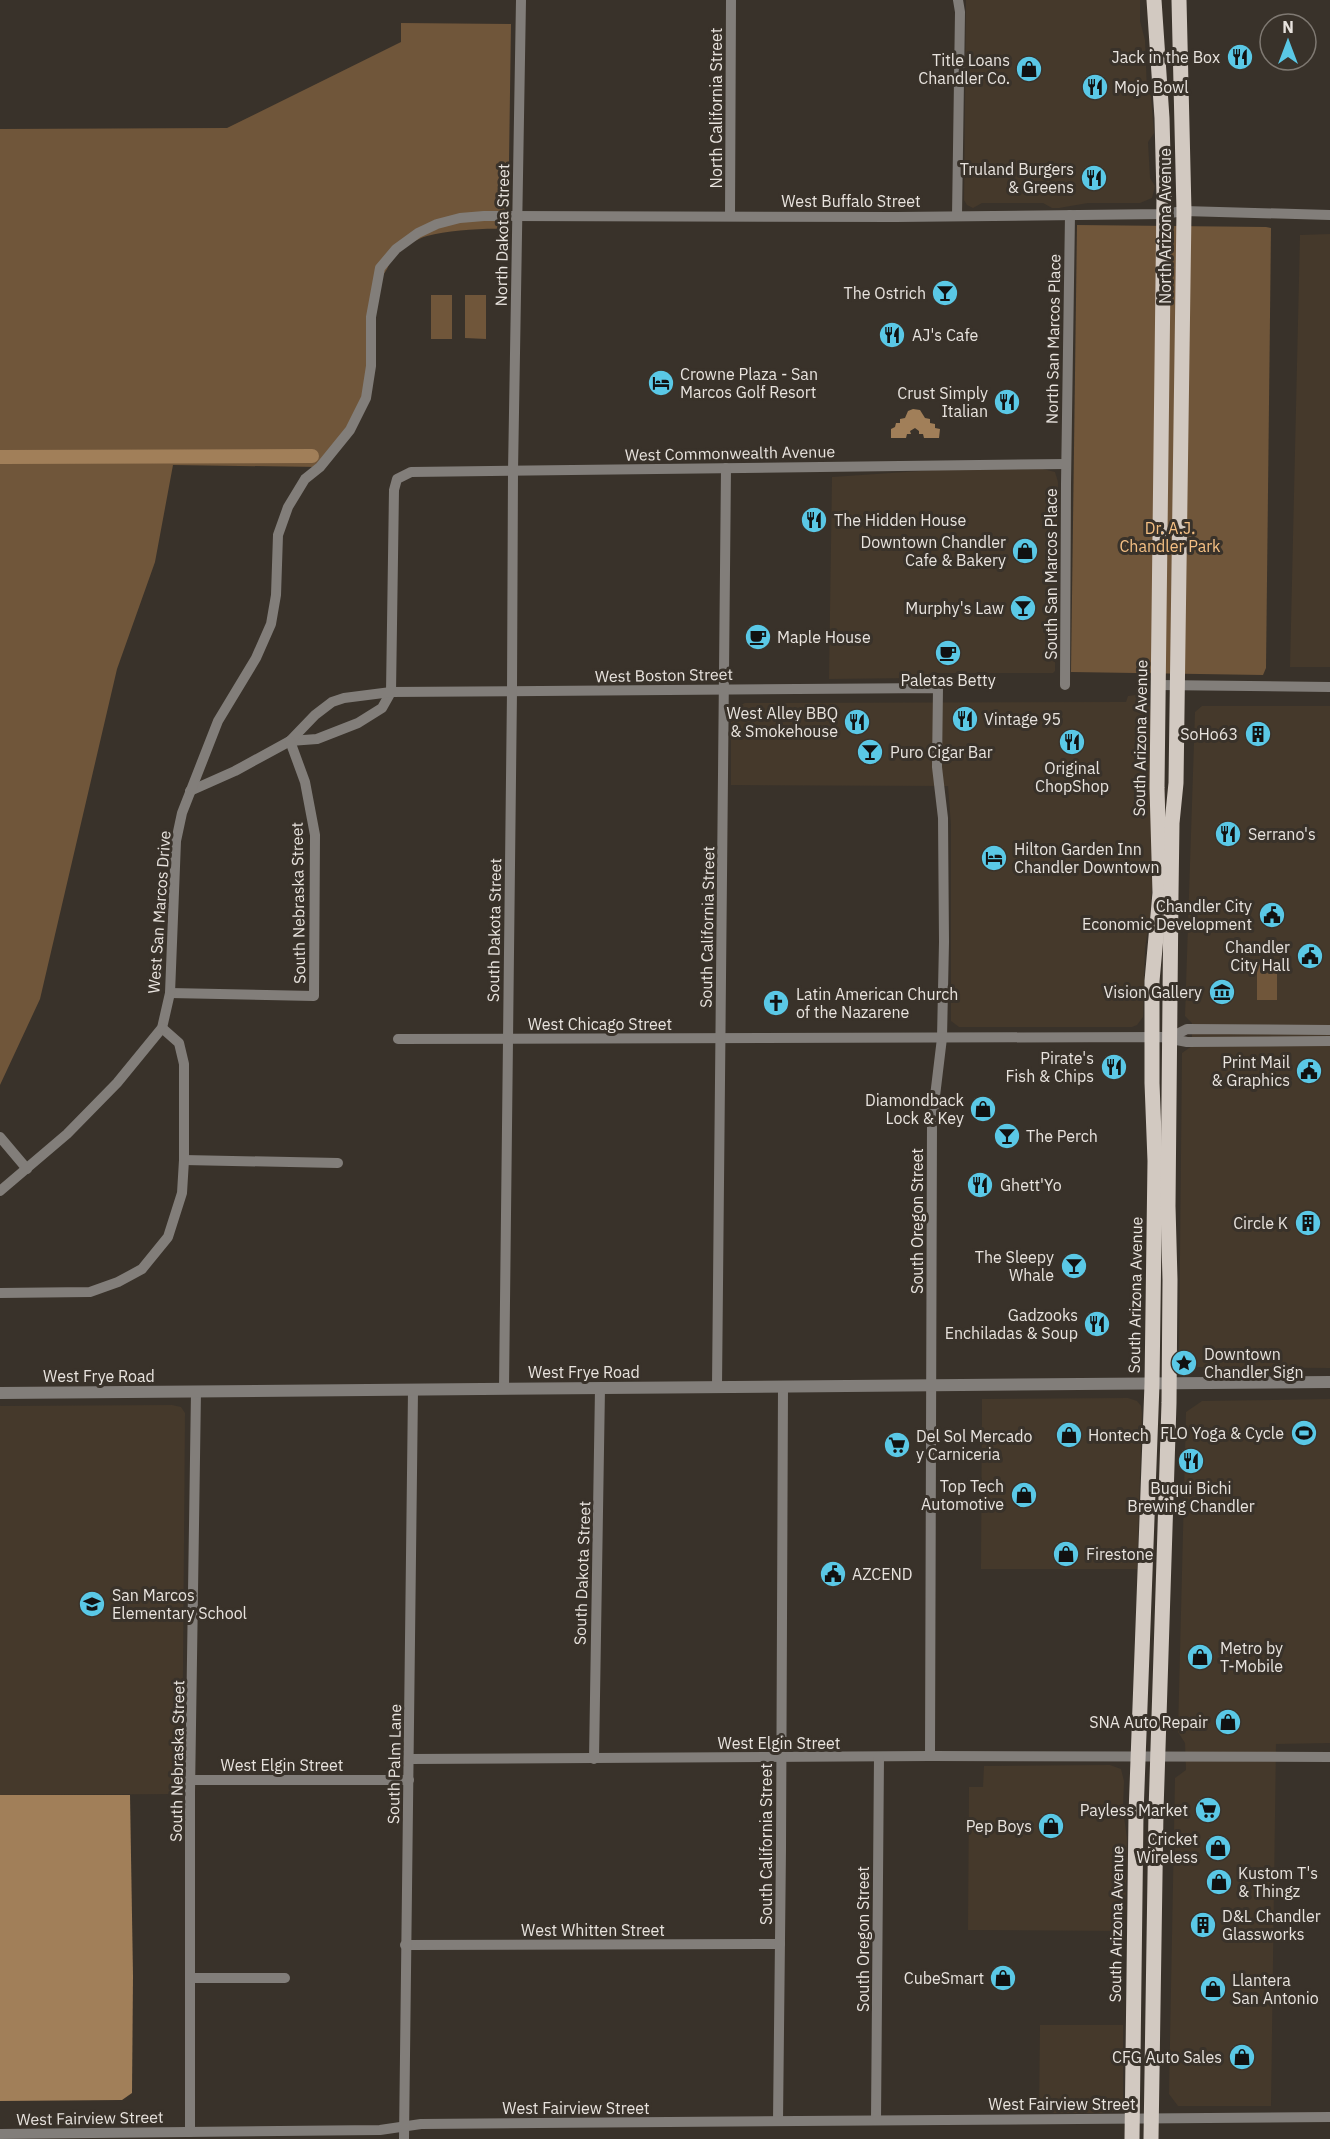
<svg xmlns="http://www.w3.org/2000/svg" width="1330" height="2139" font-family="'IBM Plex Sans',sans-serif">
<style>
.built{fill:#45392b}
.green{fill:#70563a}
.water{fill:#a17f59}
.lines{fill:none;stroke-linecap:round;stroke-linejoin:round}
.canal{stroke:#a17f59;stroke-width:14}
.minor{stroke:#827e7a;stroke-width:10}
.tertiary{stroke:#827e7a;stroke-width:12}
.primary{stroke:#d2c9c1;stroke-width:15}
.labels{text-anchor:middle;stroke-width:6;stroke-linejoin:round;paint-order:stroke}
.poi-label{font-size:16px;fill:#e8e3de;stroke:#39322a;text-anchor:end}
.street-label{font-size:16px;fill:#e8e3de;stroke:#39322a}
.park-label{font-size:16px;fill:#f5c084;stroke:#39322a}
</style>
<rect width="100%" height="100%" fill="#39322a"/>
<!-- built -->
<g class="built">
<polygon points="966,0 1140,0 1140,21 1145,40 1147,91 1151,96 1154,133 1148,142 1150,178 1155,186 1152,198 1140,203 1088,203 1059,208 1052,208 1043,203 982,203 973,208 967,205 964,200"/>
<polygon points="1330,234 1330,667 1290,667 1300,235"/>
<polygon points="1043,469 1055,472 1058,482 1055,671 1053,673 932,673 916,678 829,679 832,477 935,470"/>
<polygon points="1136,695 1148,701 1151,711 1152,886 1150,917 1145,948 1143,1017 1137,1025 1132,1027 959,1027 951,1021 951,825 948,786 731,785 731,715 734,708 745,703 1126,702 1128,696"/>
<polygon points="1202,706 1330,706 1330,1368 1190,1367 1179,1358 1182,1053 1192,1046 1192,1023 1185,1016 1195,712"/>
<polygon points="1128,1398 1137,1401 1141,1406 1142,1414 1137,1569 981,1569 982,1399"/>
<polygon points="1330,1399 1330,1743 1276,1744 1271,2106 1178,2106 1169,2094 1175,1778 1186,1770 1185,1743 1178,1732 1186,1412 1202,1401"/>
<polygon points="172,1405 181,1407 185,1413 182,1794 0,1795 0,1406"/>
<polygon points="1110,1765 1121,1769 1124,1781 1123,1810 1127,1838 1125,1931 968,1930 969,1787 983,1787 984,1766"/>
<polygon points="1040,2025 1123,2025 1123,2099 1121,2107 1114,2112 1106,2113 1039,2113"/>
</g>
<!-- green -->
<g class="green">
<path d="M401 23 511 24 508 229C485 228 449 230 427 236 416 239 407 246 396 249L387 269 375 288 366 398 320 467 173 465 155 562 117 669 40 999 0 1085V129L227 128 401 42Z"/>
<polygon points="1077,225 1266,227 1271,228 1266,668 1263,675 1071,672"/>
<rect x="431" y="295" width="21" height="44"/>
<polygon points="465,295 486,295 486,339 465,338"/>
<polygon points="1277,962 1277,1000 1257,1000 1257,962"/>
</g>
<!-- water -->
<g class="water">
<polygon points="913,409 920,410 925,418 930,419 930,423 935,424 935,428 940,429 939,438 924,438 923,434 919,434 919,431 915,428 910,431 911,434 907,434 906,438 891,438 891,429 895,427 896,423 900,423 900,419 905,418 908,411"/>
<polygon points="0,1795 130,1795 133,1976 132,2093 122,2100 0,2101"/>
</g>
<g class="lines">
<!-- canal -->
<polyline class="canal" points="0,457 312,456"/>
<!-- minor -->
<g class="minor">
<polyline points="730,216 731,0"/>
<polyline points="957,216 960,12 958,0"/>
<polyline points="1065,685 1066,484 1070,215"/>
<polyline points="1158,685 1330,687"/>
<polyline points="290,741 317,739 358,723 382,708 391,692 394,490 397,479 411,472 1066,464"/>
<polyline points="190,791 235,771 290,741 315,715 332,702 344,698 391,692 938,688 937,767 943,818 944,942 942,1038 932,1121 930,1756"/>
<polyline points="170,993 314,996 315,835 305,782 290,741"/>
<polyline points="1169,1038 1187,1029 1330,1030"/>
<polyline points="398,1039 1161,1037 1187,1042 1330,1041"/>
<polyline points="0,1137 27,1169"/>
<polyline points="184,1160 338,1163"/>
<polyline points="0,1191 67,1134 117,1083 162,1028 170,993 176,841 182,813 218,721 256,658 271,624 276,595 278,535 288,507 305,479 320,467 350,430 366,398 371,366 371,317 380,268 396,249 418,233 437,224 460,218 484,216 896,217 1163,214 1184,211 1330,215"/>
<polyline points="0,1293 90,1292 118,1282 142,1269 168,1237 182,1193 184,1160 184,1064 179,1043 162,1028"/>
<polyline points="717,1387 726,468"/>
<polyline points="504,1389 512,691 513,471 521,0"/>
<polyline points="410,1759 930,1756 1330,1757"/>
<polyline points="594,1759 600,1388"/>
<polyline points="192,1780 409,1780"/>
<polyline points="405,1945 780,1944"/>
<polyline points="190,1978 285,1978"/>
<polyline points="876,2120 879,1757"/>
<polyline points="778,2121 781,1849 783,1387"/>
<polyline points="190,2132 190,1793 196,1391"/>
<polyline points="0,2134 380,2130 421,2124 1330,2117"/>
<polyline points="404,2139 413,1390"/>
</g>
<!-- tertiary -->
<polyline class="tertiary" points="0,1393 1330,1382"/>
<!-- primary -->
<g class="primary">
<polyline points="1132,2139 1136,1814 1152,1384 1155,1161 1152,1083 1152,981 1160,893 1157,788 1164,196 1162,118 1154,0"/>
<polyline points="1151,2139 1156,1811 1169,1403 1170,1280 1168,1206 1171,894 1172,823 1176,783 1184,211 1179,0"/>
</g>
</g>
<!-- icons -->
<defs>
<g id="restaurant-disc" transform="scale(1.35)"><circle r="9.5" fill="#5ac8e6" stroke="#39322a"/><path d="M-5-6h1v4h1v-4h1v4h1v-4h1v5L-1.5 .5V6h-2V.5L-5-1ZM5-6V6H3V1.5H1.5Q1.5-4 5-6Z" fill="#111"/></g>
<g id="shop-disc" transform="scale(1.35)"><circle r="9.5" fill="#5ac8e6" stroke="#39322a"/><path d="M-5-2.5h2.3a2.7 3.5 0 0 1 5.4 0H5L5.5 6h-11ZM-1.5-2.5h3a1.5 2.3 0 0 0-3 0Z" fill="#111"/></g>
<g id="bar-disc" transform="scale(1.35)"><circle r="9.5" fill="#5ac8e6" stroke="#39322a"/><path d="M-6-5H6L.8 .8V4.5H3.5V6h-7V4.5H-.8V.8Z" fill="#111"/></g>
<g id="hotel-disc" transform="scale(1.35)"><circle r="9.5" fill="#5ac8e6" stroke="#39322a"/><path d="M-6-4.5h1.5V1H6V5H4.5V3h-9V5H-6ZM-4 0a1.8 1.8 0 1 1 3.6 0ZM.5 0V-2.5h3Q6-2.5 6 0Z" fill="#111"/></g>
<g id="cafe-disc" transform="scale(1.35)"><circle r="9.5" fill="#5ac8e6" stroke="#39322a"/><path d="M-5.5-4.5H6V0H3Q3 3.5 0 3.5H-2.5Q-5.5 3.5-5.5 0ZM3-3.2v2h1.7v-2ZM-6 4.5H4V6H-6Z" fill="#111"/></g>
<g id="building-disc" transform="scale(1.35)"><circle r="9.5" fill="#5ac8e6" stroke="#39322a"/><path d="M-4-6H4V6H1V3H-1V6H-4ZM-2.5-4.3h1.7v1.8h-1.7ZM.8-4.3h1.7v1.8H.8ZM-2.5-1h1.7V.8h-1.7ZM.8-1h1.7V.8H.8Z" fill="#111"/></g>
<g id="civic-disc" transform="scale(1.35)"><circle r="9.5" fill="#5ac8e6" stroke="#39322a"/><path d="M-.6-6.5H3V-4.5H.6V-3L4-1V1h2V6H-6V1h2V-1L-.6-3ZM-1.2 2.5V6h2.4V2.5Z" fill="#111"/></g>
<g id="museum-disc" transform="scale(1.35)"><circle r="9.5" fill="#5ac8e6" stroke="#39322a"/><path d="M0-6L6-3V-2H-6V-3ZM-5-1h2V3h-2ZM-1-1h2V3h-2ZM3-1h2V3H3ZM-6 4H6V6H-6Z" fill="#111"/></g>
<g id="church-disc" transform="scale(1.35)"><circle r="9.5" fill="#5ac8e6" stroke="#39322a"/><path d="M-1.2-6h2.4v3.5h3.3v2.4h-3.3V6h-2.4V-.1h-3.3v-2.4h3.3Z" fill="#111"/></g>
<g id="sight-disc" transform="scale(1.35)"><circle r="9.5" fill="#5ac8e6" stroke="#39322a"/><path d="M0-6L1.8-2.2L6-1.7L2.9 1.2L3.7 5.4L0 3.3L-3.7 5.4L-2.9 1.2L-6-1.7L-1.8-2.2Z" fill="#111"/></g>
<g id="stadium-disc" transform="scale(1.35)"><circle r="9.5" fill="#5ac8e6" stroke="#39322a"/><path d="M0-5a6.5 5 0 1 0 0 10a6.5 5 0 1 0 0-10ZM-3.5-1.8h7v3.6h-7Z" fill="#111"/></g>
<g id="supermarket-disc" transform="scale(1.35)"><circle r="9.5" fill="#5ac8e6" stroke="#39322a"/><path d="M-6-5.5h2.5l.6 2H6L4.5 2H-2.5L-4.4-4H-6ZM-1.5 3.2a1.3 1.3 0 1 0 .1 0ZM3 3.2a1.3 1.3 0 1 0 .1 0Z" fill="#111"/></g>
<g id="school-disc" transform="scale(1.35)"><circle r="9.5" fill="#5ac8e6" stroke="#39322a"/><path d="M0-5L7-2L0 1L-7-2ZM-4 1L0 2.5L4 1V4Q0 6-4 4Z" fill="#111"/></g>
</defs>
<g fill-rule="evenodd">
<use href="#restaurant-disc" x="1240" y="57"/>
<use href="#shop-disc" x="1029" y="69"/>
<use href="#restaurant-disc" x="1095" y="87"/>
<use href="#restaurant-disc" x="1094" y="178"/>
<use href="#bar-disc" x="945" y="293"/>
<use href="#restaurant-disc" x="892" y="335"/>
<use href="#hotel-disc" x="661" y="383"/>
<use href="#restaurant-disc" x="1007" y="402"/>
<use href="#restaurant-disc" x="814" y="520"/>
<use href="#shop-disc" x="1025" y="551"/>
<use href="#bar-disc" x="1023" y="608"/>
<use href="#cafe-disc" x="758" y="637"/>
<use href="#cafe-disc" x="948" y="653"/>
<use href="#restaurant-disc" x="965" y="719"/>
<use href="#restaurant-disc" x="857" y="722"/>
<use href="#building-disc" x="1258" y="734"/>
<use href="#restaurant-disc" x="1072" y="742"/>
<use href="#bar-disc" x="870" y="752"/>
<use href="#restaurant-disc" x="1228" y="834"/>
<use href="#hotel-disc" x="994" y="858"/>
<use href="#civic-disc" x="1272" y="915"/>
<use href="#civic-disc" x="1310" y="956"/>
<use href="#museum-disc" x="1222" y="992"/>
<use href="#church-disc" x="776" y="1003"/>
<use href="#restaurant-disc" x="1114" y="1067"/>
<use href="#civic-disc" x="1309" y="1071"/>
<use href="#shop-disc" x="983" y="1109"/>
<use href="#bar-disc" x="1007" y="1136"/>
<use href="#restaurant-disc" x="980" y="1185"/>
<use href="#building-disc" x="1308" y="1223"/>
<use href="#bar-disc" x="1074" y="1266"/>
<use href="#restaurant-disc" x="1097" y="1324"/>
<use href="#sight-disc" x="1184" y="1363"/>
<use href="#stadium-disc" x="1304" y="1433"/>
<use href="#shop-disc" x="1069" y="1435"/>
<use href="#supermarket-disc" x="897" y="1445"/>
<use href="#restaurant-disc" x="1191" y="1461"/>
<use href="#shop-disc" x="1024" y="1495"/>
<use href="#shop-disc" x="1066" y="1554"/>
<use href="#civic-disc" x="833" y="1574"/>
<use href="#school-disc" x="92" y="1604"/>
<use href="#shop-disc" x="1200" y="1657"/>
<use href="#shop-disc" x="1228" y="1722"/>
<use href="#supermarket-disc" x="1208" y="1810"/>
<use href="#shop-disc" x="1051" y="1826"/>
<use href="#shop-disc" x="1218" y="1848"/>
<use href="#shop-disc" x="1219" y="1882"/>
<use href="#building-disc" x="1203" y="1925"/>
<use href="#shop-disc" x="1003" y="1978"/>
<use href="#shop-disc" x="1213" y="1989"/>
<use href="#shop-disc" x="1242" y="2057"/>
</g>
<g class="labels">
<!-- poi labels -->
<g class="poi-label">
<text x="1220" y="63">Jack in the Box</text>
<text x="1010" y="66">Title Loans<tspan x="1010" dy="18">Chandler Co.</tspan></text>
<text x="1114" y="93" text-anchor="start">Mojo Bowl</text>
<text x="1074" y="175">Truland Burgers<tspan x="1074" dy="18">&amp; Greens</tspan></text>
<text x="926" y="299">The Ostrich</text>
<text x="912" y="341" text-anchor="start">AJ's Cafe</text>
<text x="680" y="380" text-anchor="start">Crowne Plaza - San<tspan x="680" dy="18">Marcos Golf Resort</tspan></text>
<text x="988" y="399">Crust Simply<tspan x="988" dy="18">Italian</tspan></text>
<text x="834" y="526" text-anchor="start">The Hidden House</text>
<text x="1006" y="548">Downtown Chandler<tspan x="1006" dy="18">Cafe &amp; Bakery</tspan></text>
<text x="1004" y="614">Murphy's Law</text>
<text x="777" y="643" text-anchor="start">Maple House</text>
<text x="948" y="686" text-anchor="middle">Paletas Betty</text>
<text x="838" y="719">West Alley BBQ<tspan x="838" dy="18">&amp; Smokehouse</tspan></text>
<text x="984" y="725" text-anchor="start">Vintage 95</text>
<text x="1238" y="740">SoHo63</text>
<text x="890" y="758" text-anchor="start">Puro Cigar Bar</text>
<text x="1072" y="774" text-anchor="middle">Original<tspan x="1072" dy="18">ChopShop</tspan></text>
<text x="1248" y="840" text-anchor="start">Serrano's</text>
<text x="1014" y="855" text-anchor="start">Hilton Garden Inn<tspan x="1014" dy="18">Chandler Downtown</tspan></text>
<text x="1252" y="912">Chandler City<tspan x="1252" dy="18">Economic Development</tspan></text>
<text x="1290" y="953">Chandler<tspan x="1290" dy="18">City Hall</tspan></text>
<text x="1202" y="998">Vision Gallery</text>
<text x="796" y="1000" text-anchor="start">Latin American Church<tspan x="796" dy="18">of the Nazarene</tspan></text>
<text x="1094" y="1064">Pirate's<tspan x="1094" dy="18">Fish &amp; Chips</tspan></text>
<text x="1290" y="1068">Print Mail<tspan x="1290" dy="18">&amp; Graphics</tspan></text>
<text x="964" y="1106">Diamondback<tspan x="964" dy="18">Lock &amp; Key</tspan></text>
<text x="1026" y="1142" text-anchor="start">The Perch</text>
<text x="1000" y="1191" text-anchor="start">Ghett'Yo</text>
<text x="1288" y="1229">Circle K</text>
<text x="1054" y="1263">The Sleepy<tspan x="1054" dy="18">Whale</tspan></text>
<text x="1078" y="1321">Gadzooks<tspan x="1078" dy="18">Enchiladas &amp; Soup</tspan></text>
<text x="1204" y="1360" text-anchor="start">Downtown<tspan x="1204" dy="18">Chandler Sign</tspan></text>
<text x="1284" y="1439">FLO Yoga &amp; Cycle</text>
<text x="1088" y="1441" text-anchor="start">Hontech</text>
<text x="916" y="1442" text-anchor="start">Del Sol Mercado<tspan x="916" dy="18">y Carniceria</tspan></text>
<text x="1004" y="1492">Top Tech<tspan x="1004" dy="18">Automotive</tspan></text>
<text x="1191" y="1494" text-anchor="middle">Buqui Bichi<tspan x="1191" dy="18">Brewing Chandler</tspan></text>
<text x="1086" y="1560" text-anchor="start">Firestone</text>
<text x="852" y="1580" text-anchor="start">AZCEND</text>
<text x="112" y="1601" text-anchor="start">San Marcos<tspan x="112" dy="18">Elementary School</tspan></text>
<text x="1220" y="1654" text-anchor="start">Metro by<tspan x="1220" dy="18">T-Mobile</tspan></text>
<text x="1208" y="1728">SNA Auto Repair</text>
<text x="1188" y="1816">Payless Market</text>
<text x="1032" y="1832">Pep Boys</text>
<text x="1198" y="1845">Cricket<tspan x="1198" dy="18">Wireless</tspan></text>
<text x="1238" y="1879" text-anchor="start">Kustom T's<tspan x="1238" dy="18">&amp; Thingz</tspan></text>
<text x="1222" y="1922" text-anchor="start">D&amp;L Chandler<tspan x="1222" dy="18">Glassworks</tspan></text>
<text x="984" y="1984">CubeSmart</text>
<text x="1232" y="1986" text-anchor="start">Llantera<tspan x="1232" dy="18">San Antonio</tspan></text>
<text x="1222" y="2063">CFG Auto Sales</text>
</g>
<!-- street labels -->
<g class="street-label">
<text transform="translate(716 108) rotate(-90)" y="6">North California Street</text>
<text x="851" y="207">West Buffalo Street</text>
<text transform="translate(1165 226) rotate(-90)" y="6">North Arizona Avenue</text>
<text transform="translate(502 235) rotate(-89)" y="6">North Dakota Street</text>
<text transform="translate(1053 339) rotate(-89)" y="6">North San Marcos Place</text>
<text transform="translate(730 453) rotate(-1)" y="6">West Commonwealth Avenue</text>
<text transform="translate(1051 574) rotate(-90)" y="6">South San Marcos Place</text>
<text transform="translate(664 675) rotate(-1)" y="6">West Boston Street</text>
<text transform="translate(1140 738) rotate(-89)" y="6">South Arizona Avenue</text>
<text transform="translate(298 903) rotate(-91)" y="6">South Nebraska Street</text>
<text transform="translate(159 912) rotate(-86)" y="6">West San Marcos Drive</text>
<text transform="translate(707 927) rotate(-89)" y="6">South California Street</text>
<text transform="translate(494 930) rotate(-89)" y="6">South Dakota Street</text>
<text x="600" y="1030">West Chicago Street</text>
<text transform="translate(917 1221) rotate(-90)" y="6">South Oregon Street</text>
<text transform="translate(1135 1295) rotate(-89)" y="6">South Arizona Avenue</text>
<text x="584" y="1378">West Frye Road</text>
<text x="99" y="1382">West Frye Road</text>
<text transform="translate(582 1573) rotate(-88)" y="6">South Dakota Street</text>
<text x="779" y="1749">West Elgin Street</text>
<text transform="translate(177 1761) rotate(-89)" y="6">South Nebraska Street</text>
<text transform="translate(394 1764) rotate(-89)" y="6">South Palm Lane</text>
<text x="282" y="1771">West Elgin Street</text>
<text transform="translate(766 1844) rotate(-90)" y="6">South California Street</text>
<text transform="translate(1116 1924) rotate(-89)" y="6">South Arizona Avenue</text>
<text x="593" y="1936">West Whitten Street</text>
<text transform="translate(863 1939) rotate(-90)" y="6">South Oregon Street</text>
<text x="1062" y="2110">West Fairview Street</text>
<text x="576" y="2114">West Fairview Street</text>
<text transform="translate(90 2118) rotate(-1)" y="6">West Fairview Street</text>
</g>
<!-- park labels -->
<g class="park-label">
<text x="1170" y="534">Dr. A.J.<tspan x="1170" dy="18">Chandler Park</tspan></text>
</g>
</g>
<!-- north arrow -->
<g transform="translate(1288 42)"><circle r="28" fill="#39322a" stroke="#7f7972" stroke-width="1.5"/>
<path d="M0-4.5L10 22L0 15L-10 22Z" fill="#5ac8e6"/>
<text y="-9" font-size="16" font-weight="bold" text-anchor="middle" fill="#e8e3de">N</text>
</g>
</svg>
